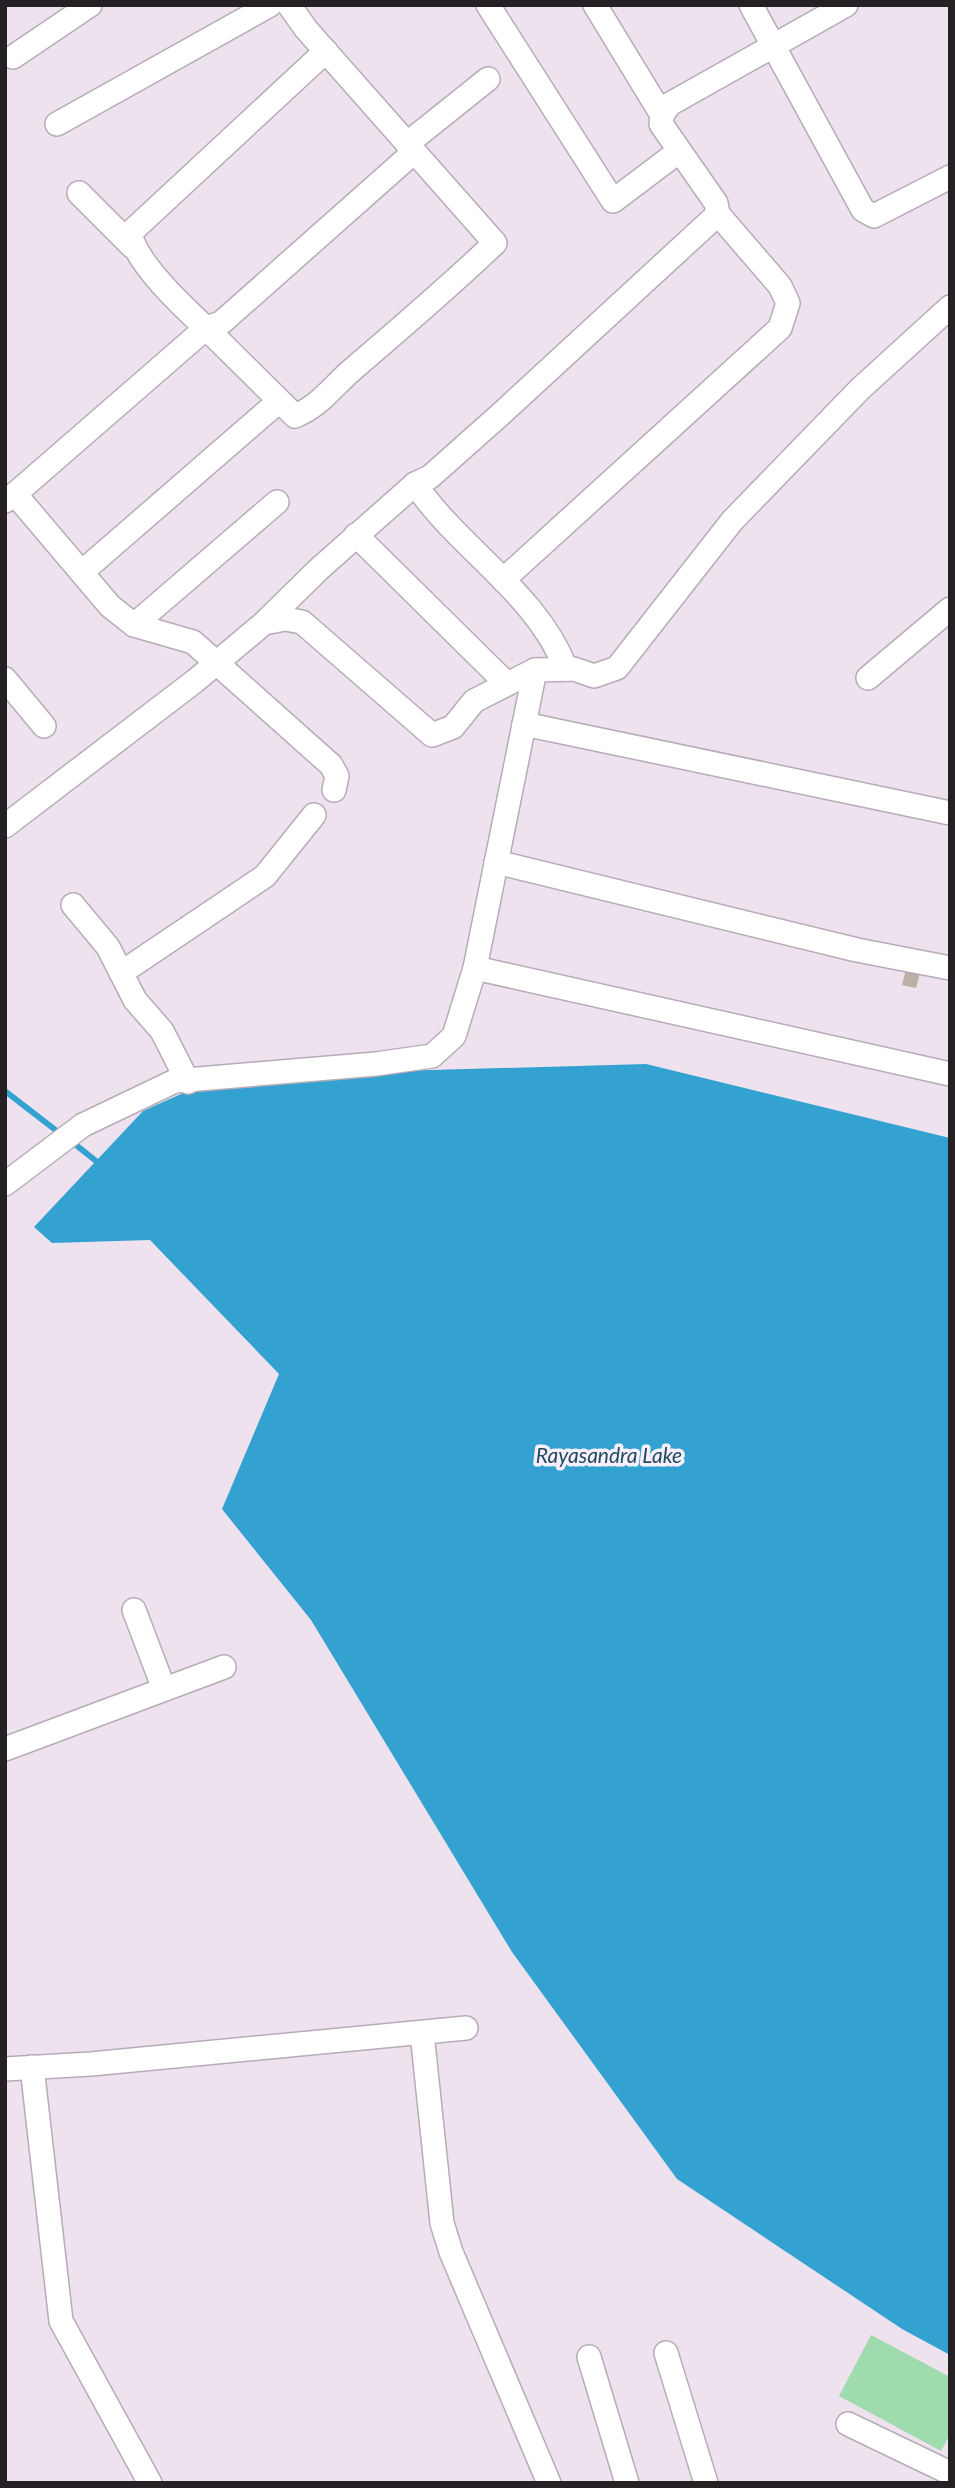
<svg xmlns="http://www.w3.org/2000/svg" width="955" height="2488" font-family="Lato,sans-serif">
<style>
.green{fill:#9fdbac}
.water{fill:#34a2d1}
.lines{fill:none;stroke-linecap:round;stroke-linejoin:round}
.stream{stroke:#34a2d1;stroke-width:6}
.building{fill:#bcafa5}
.minor-casing{stroke:#b6acb8;stroke-width:26}
.minor{stroke:#fff;stroke-width:23}
.labels{text-anchor:middle;stroke-width:7;stroke-linejoin:round;paint-order:stroke}
.water-label{font-size:21px;font-style:italic;fill:#204c61;stroke:#faeffc}
</style>
<rect width="100%" height="100%" fill="#ede2ee"/>
<!-- green -->
<polygon class="green" points="871,2335 950,2377 950,2434 941,2451 839,2396"/>
<!-- water -->
<polygon class="water" points="646,1064 950,1138 950,2355 902,2329 677,2179 512,1952 311,1620 222,1509 279,1374 150,1240 52,1243 34,1227 143,1111 221,1076"/>
<g class="lines">
<!-- stream -->
<g class="stream">
<polyline points="5,1091 62,1135"/>
<polyline points="71,1141 101,1165"/>
</g>
</g>
<!-- building -->
<polygon class="building" points="906,969 920,973 916,988 902,985"/>
<g class="lines">
<!-- minor casing -->
<g class="minor-casing">
<g id="minor">
<polyline points="488,5 613,201 678,152"/>
<polyline points="595,5 662,115"/>
<polyline points="751,5 863,210 874,216 950,177"/>
<path d="M326 51 130 233C136 263 183 307 206 328L221 323 414 152"/>
<polyline points="13,57 90,5"/>
<polyline points="57,124 270,5"/>
<polyline points="408,143 488,79"/>
<polyline points="79,193 132,246"/>
<path d="M15 494 206 328 295 416C320 406 333 386 353 369 401 328 449 287 495 243L306 29 289 5"/>
<polyline points="5,501 15,494 110,606 134,625 193,642 331,765 337,776 334,790"/>
<polyline points="356,535 507,684"/>
<polyline points="82,572 278,402"/>
<polyline points="503,580 780,328 788,303 780,286 718,214"/>
<polyline points="264,623 319,569 415,484"/>
<polyline points="134,625 277,502"/>
<path d="M566 669C537 593 460 550 415 484L430 477 502 413 718 214 716 203 661 124 662 115 670 104 846 5"/>
<polyline points="868,678 950,609"/>
<polyline points="5,679 44,726"/>
<polyline points="524,724 950,813"/>
<polyline points="5,826 195,681 264,623 285,619 302,622 432,735 453,727 474,701 535,670 574,669 594,676 617,668 732,521 860,389 950,307"/>
<polyline points="496,862 857,950 950,968"/>
<polyline points="73,905 108,947 135,1000 162,1031 188,1082"/>
<polyline points="475,968 950,1074"/>
<polyline points="121,973 265,876 314,815"/>
<polyline points="5,1184 83,1125 175,1081 376,1064 432,1056 454,1036 475,968 535,670"/>
<polyline points="134,1610 164,1689"/>
<polyline points="5,1749 224,1667"/>
<polyline points="422,2033 442,2223 451,2252 549,2483"/>
<polyline points="32,2067 61,2321 150,2483"/>
<polyline points="5,2069 91,2064 466,2028"/>
<polyline points="666,2353 706,2483"/>
<polyline points="589,2357 627,2483"/>
<polyline points="848,2424 950,2473"/>
</g>
</g>
<!-- minor -->
<use href="#minor" class="minor"/>
</g>
<g class="labels">
<!-- water labels -->
<g class="water-label">
<text x="609" y="1463">Rayasandra Lake</text>
</g>
</g>
<!-- border -->
<rect width="955" height="2488" fill="none" stroke="#242024" stroke-width="14"/>
</svg>
